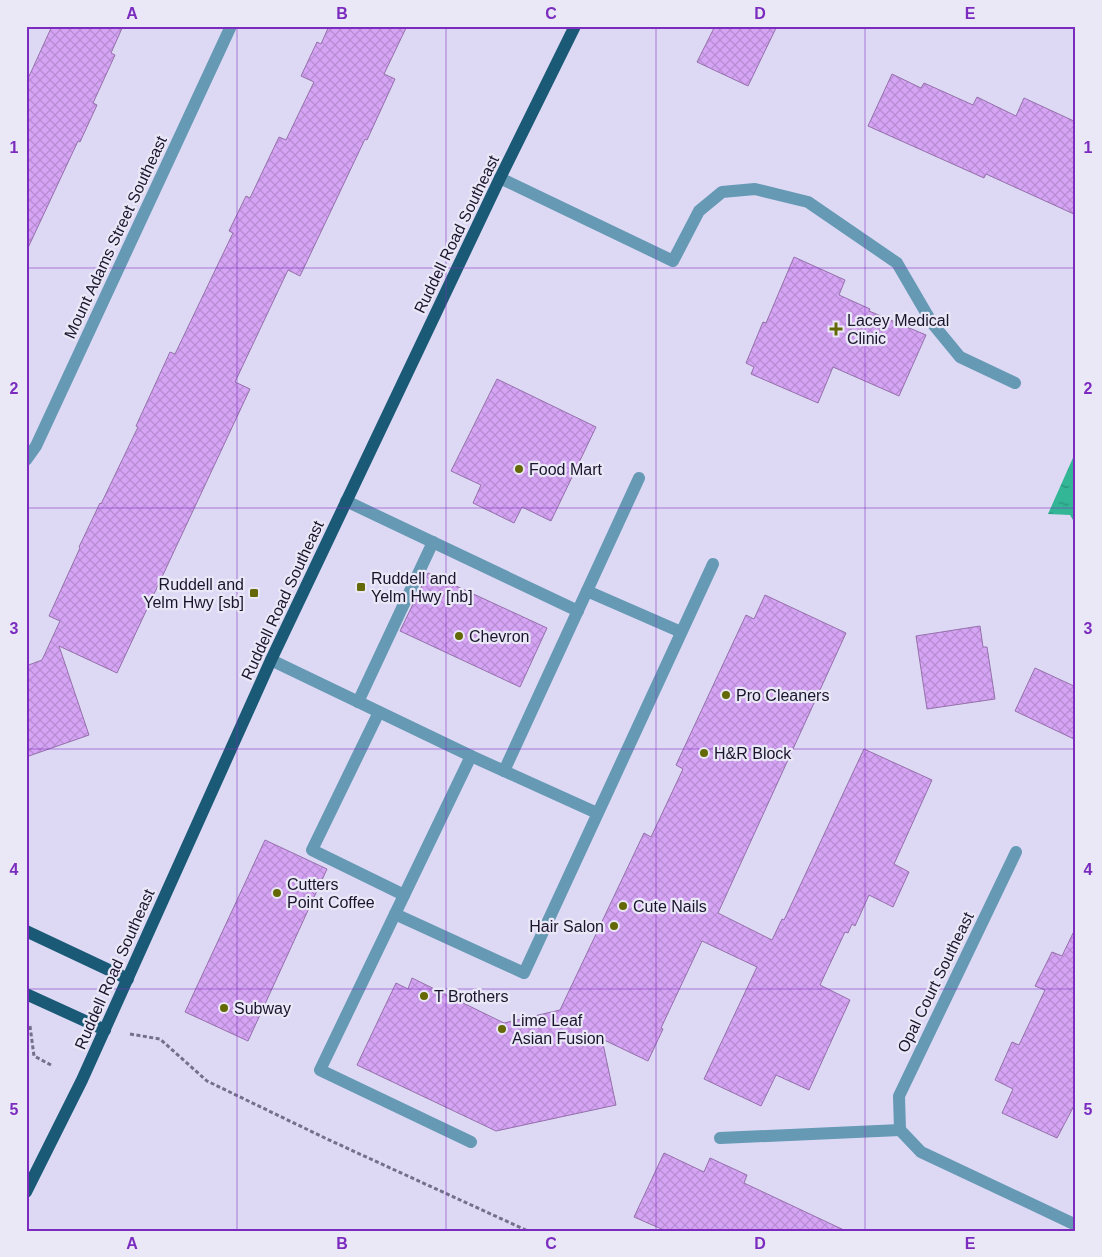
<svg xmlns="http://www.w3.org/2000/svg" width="1102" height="1257" font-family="Arial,sans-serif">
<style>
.water{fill:url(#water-ripples)}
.building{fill:url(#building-cross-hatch);stroke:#9570ab}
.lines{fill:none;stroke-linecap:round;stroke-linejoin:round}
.path{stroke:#75708a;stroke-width:3;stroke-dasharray:4 2.5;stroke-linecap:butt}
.minor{stroke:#6599b4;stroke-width:12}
.major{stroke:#1b5a76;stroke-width:12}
.grid{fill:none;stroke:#7b2cbf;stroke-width:1;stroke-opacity:0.55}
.poi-dot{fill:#646805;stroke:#eae8f6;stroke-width:2}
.labels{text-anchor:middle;stroke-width:4.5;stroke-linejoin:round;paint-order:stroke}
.street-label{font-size:16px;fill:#1a142d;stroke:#eae8f6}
.poi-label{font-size:16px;fill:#1a142d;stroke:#eae8f6;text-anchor:start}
.neatline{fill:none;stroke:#7b2cbf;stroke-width:2}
.grid-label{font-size:16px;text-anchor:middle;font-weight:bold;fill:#7b2cbf}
</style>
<defs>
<pattern id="water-ripples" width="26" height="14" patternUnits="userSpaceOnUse" patternTransform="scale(1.25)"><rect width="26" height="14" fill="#32b695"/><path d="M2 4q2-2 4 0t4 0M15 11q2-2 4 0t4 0" fill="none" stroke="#2a937a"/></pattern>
<pattern id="building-cross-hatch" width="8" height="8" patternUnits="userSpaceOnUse" patternTransform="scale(1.25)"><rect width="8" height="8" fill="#d6a4f4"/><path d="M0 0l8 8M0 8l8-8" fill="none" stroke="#b78cd2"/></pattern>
</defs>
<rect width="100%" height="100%" fill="#ddd9f5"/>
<!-- water -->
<polygon class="water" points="1076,451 1076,525 1070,515 1048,514"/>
<!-- building -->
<g class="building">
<polygon points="52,26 123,26 111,53 115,55 93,103 97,105 80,142 78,141 26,252 26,83"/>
<polygon points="329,26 407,26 384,74 395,79 367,140 365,139 300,276 288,270 235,382 250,389 117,673 59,646 89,735 26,757 26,666 42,660 60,621 49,616 80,548 79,547 100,503 101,504 138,427 136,426 170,352 175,354 233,233 229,231 246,196 250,198 279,137 286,140 314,82 301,76 317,42 321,44"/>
<polygon points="715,26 777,26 748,86 697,62"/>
<polygon points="892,74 921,88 924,83 973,105 977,97 1016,116 1024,98 1076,122 1076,215 986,174 984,178 868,126"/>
<polygon points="794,257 845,280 839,295 870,309 869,311 926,335 899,396 833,367 818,403 751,374 754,367 746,363 763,322 766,323"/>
<polygon points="497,379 596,427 551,521 522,507 514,523 473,503 481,485 451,471"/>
<polygon points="428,573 547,628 520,687 400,631"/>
<polygon points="765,595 846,633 718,913 772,940 782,919 784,920 864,749 932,780 894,864 909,872 893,907 869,895 855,926 852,924 848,933 845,932 820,985 850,1000 809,1090 776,1075 761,1106 704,1079 757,967 702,941 661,1028 663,1029 648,1061 602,1039 616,1105 496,1131 357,1065 396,983 408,989 412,978 504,1023 560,1010 644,833 651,837 683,769 676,765 746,615 754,619"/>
<polygon points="980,626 983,647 987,647 995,699 927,709 916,636"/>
<polygon points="1035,668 1076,687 1076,740 1015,711"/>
<polygon points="265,840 327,869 248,1041 185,1012"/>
<polygon points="1076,927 1076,1102 1057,1138 1002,1113 1013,1089 995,1080 1012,1042 1019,1045 1045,990 1035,986 1052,952 1062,956"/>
<polygon points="664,1153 704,1172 710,1158 747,1175 744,1183 846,1231 666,1231 634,1217"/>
</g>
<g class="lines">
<!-- path -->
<g class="path">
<polyline points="30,1026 34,1056 51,1065"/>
<polyline points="130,1034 160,1039 207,1081 327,1139 528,1231"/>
</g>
<!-- minor -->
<g class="minor">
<polyline points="500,178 673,261 699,211 722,192 755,189 808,202 897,263 932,323 960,357 1015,383"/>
<polyline points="26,460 36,446 231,26"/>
<polyline points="346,501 578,611"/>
<polyline points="587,591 681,632"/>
<polyline points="271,660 471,756 320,1070 471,1142"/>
<polyline points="358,702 433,542"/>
<polyline points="379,712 312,850 404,895"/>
<polyline points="471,756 597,813"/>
<polyline points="504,771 639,478"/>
<polyline points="395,914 524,973 713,564"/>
<polyline points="900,1130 899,1096 1016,852"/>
<polyline points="900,1130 921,1152 1076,1225"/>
<polyline points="720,1138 900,1130"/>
</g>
<!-- major -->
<g class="major">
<polyline points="26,931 128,979"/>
<polyline points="26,994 105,1030"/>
<polyline points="26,1192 82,1080 271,660 500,178 575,26"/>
</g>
</g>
<!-- grid -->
<path class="grid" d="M237 26V1231M446 26V1231M656 26V1231M865 26V1231M26 268H1076M26 508H1076M26 749H1076M26 989H1076"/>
<!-- markers -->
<g class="poi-dot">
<path d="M833.5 321.5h5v5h5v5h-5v5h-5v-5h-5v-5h5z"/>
<circle cx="519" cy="469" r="5"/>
<rect x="356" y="582" width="10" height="10" rx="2.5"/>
<rect x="249" y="588" width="10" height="10" rx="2.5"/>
<circle cx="459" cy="636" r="5"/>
<circle cx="726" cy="695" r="5"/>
<circle cx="704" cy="753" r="5"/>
<circle cx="277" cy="893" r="5"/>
<circle cx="623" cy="906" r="5"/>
<circle cx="614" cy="926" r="5"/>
<circle cx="424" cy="996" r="5"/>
<circle cx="224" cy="1008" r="5"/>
<circle cx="502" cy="1029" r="5"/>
</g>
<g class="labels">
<!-- street labels -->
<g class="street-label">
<text transform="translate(456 234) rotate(-64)" y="6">Ruddell Road Southeast</text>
<text transform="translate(115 237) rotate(-65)" y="6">Mount Adams Street Southeast</text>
<text transform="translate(282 600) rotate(-65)" y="6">Ruddell Road Southeast</text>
<text transform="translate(114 969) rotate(-66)" y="6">Ruddell Road Southeast</text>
<text transform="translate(935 982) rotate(-64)" y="6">Opal Court Southeast</text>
</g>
<!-- poi labels -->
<g class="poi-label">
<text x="847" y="326">Lacey Medical<tspan x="847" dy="18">Clinic</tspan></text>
<text x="529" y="475">Food Mart</text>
<text x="371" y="584">Ruddell and<tspan x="371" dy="18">Yelm Hwy [nb]</tspan></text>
<text x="244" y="590" text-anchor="end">Ruddell and<tspan x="244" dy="18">Yelm Hwy [sb]</tspan></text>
<text x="469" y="642">Chevron</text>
<text x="736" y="701">Pro Cleaners</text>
<text x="714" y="759">H&amp;R Block</text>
<text x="287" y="890">Cutters<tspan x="287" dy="18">Point Coffee</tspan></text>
<text x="633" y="912">Cute Nails</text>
<text x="604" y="932" text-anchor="end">Hair Salon</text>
<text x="434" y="1002">T Brothers</text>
<text x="234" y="1014">Subway</text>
<text x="512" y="1026">Lime Leaf<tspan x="512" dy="18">Asian Fusion</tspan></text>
</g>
</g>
<!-- border -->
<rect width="1102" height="1257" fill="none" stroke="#eae8f6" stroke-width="55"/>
<rect x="28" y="28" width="1046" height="1202" class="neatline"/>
<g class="grid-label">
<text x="132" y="19">A</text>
<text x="342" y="19">B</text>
<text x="551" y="19">C</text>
<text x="760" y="19">D</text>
<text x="970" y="19">E</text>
<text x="14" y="153">1</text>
<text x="1088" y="153">1</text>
<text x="14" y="394">2</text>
<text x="1088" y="394">2</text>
<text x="14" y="634">3</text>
<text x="1088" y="634">3</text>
<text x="14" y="875">4</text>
<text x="1088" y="875">4</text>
<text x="14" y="1115">5</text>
<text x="1088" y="1115">5</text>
<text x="132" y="1249">A</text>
<text x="342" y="1249">B</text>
<text x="551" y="1249">C</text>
<text x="760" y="1249">D</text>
<text x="970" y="1249">E</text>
</g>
</svg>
